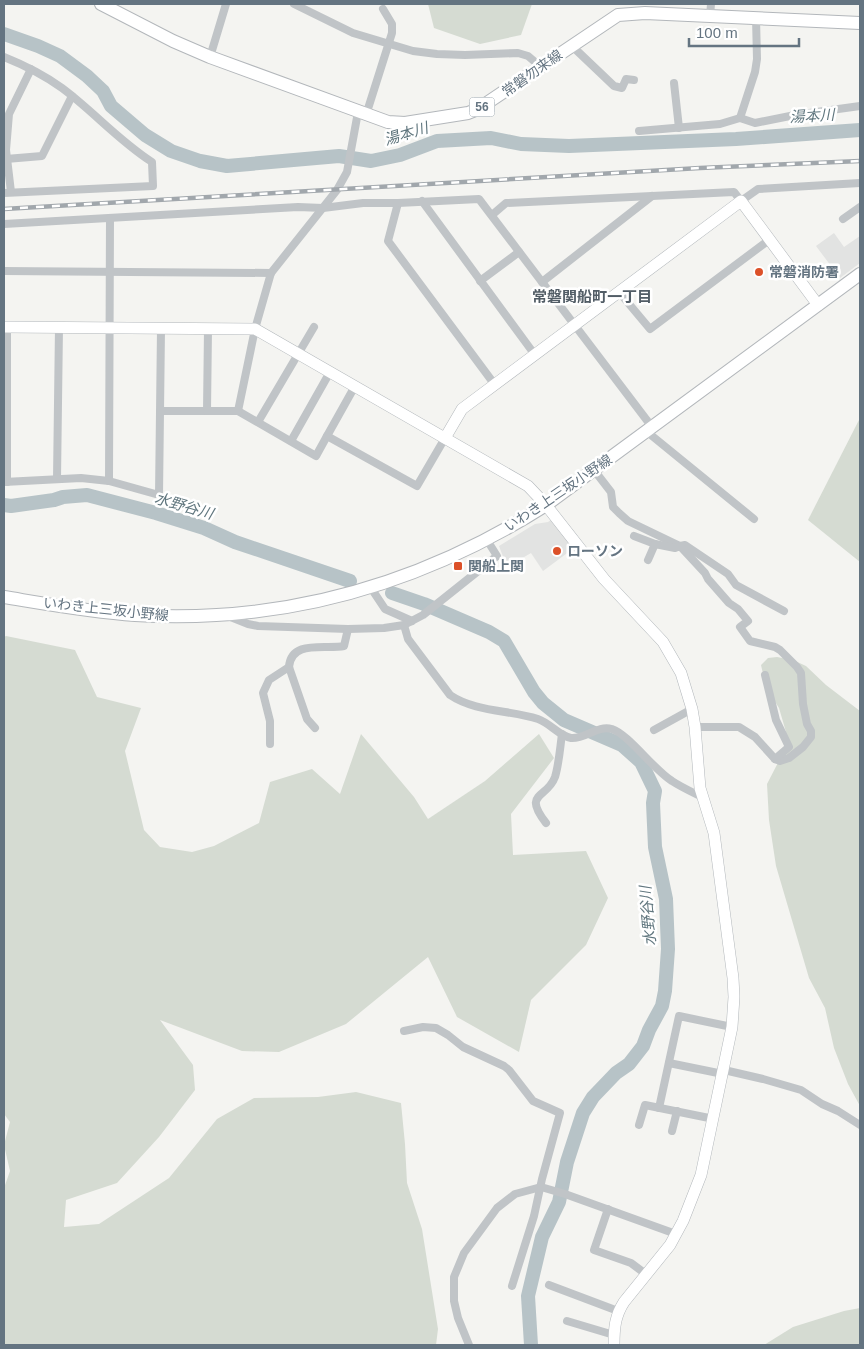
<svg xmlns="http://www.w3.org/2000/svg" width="864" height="1349" font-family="Arial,'Noto Sans JP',sans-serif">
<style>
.built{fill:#e2e3e2}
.green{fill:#d5dbd2}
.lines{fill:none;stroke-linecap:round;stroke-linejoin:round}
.river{stroke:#b7c3c7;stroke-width:14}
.secondary-casing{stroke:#b2b7bb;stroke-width:12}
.primary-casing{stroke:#b3b7bb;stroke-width:14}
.street{stroke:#c0c4c7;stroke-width:8}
.secondary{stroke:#fff;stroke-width:11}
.primary{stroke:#fff;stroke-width:12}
.rail-casing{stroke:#a1a7ac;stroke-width:4.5}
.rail{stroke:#fff;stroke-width:2.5;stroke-dasharray:8;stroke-linecap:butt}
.poi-dot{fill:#dc5129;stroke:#fff;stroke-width:2}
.labels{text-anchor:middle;stroke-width:5;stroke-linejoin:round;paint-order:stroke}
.shield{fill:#fff;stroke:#929ea7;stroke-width:1}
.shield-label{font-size:12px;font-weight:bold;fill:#647481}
.street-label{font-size:14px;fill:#647481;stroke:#fff}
.poi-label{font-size:14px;font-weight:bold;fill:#647481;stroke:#fff;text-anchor:start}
.water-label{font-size:15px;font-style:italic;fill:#60767e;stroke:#fff}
.neighbourhood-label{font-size:15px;font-weight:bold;fill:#525d66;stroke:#fff}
</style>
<rect width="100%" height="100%" fill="#f4f4f1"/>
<!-- built -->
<g class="built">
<polygon points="834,233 844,247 860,236 860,263 840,278 816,246"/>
<polygon points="552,519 574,548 543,571 531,553 507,567 499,546 535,524 548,522"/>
</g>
<!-- green -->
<g class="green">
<polygon points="428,4 532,4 521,35 480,44 434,28"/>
<polygon points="860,418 860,562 808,520"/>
<polygon points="6,636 75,650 97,697 141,708 125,751 144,830 160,847 192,852 214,846 259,823 270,782 312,769 340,794 361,734 414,797 428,819 485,781 539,734 554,758 511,814 513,855 586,851 608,898 586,945 531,1000 519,1052 457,1017 428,957 346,1024 279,1052 242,1051 160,1020 193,1065 195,1090 159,1137 117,1183 66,1200 64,1227 99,1224 169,1178 217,1119 254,1098 318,1097 356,1092 401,1103 405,1144 407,1183 422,1229 438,1329 436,1345 4,1345 4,1188 10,1171 4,1145 10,1122 4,1114 4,637"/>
<polygon points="777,657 793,660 806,666 826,685 860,711 860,1106 848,1084 834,1048 825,1008 809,978 776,866 769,820 767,784 783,753 786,732 779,708 766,687 761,665 768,658"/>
<polygon points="860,1308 860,1345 764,1345 793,1327 844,1311"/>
</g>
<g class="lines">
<!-- river -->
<g class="river">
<polyline points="4,34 38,46 60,56 87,76 103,91 111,106 145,135 171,151 200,161 227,166 339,156 371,161 400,155 437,141 491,138 521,144 569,146 736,139 860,130"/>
<polyline points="4,505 11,506 54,500 63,497 87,495 156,513 204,528 235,542 350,581"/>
<polyline points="392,593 424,604 489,632 504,641 534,692 543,703 564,720 622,745 641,762 655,791 653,803 655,847 666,899 668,949 665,991 662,1006 649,1030 643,1046 629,1064 616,1073 593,1097 583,1113 567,1162 559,1202 542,1237 528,1296 531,1345"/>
</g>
<!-- secondary casing -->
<g class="secondary-casing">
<g id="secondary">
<path d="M4 327 255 329 528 486 546 505 604 579 663 642 681 673 692 709 695 727 700 788 714 833 733 978 734 997 732 1027 701 1175 683 1221 670 1245 624 1302C615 1316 614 1328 614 1345"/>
<polyline points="445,438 462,409 741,201 818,305"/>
</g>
</g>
<!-- primary casing -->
<g class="primary-casing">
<g id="primary">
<polyline points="101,4 173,41 210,57 388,122 405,123 468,113 478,109 618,15 645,13 860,23"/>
<path d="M4 597C47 604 91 612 135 615 285 624 420 585 546 505L860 274"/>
</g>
</g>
<!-- street -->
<g class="street">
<polyline points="294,4 353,33 413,51 437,54 465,55 518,53 528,56 541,67"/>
<polyline points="710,16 711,4"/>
<polyline points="572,46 614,86 622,88 626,79 634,80"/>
<path d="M4 57C24 65 44 75 62 88 93 111 119 141 152 162L153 186 4 193"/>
<polyline points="210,57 226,4"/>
<polyline points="674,83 679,128"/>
<polyline points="366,115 392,33 392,24 383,9"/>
<polyline points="740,118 755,72 757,59 756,18"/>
<polyline points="639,131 720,124 740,118 755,123 795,115 860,106"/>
<polyline points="6,159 42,156 72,96"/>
<polyline points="11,192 6,150 9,114 31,69"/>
<polyline points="422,201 535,355"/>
<polyline points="398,203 388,241 495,385"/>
<polyline points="492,215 506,203 734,192 741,201 758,189 860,183"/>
<polyline points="843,219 860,207"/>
<polyline points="4,224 298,207 323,208 363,203 398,203 479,199 652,427"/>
<polyline points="4,271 271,273"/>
<polyline points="480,281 519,252"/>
<polyline points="542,282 652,196"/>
<polyline points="619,292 650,329 769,240"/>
<polyline points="161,411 238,411 316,456 327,436 417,486 445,438"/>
<polyline points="207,411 208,329"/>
<polyline points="238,411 255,329 271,273 337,190 347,172 358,112"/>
<polyline points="258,422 314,327"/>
<polyline points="646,431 754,519"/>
<polyline points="327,436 355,386"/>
<polyline points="291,441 330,372"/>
<polyline points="594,470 611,492 613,507 619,513 628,521 680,546 685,545 728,574 736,585 784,611"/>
<polyline points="57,479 59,327"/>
<polyline points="109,481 110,218"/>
<polyline points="4,482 81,478 109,481 159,495 161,329"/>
<polyline points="7,482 7,327"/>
<polyline points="634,536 655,544"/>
<polyline points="648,560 655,544 675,548 680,546 705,573 708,579 729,603 738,609 748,621 740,627 750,641 775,647 780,650 797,667 801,673 803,704 807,724 811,731 811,737 803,747 789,758 780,761 775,759"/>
<polyline points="371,588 385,609 412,621"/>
<polyline points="228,616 248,624 258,626 348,629 384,628 404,625 423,615 497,556 487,540"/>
<path d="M404 625 408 639 450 695C475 712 510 710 538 719 550 723 559 736 571 738 586 739 597 725 612 729 628 734 654 770 672 781 681 787 692 792 702 797"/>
<polyline points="695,727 739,727 755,737 775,759 789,747 776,720 765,675"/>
<path d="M315 728 307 719 289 667C291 639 326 650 344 646L348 629"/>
<polyline points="654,730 692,709"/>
<polyline points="270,744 270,721 263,693 269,680 289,667"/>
<path d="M546 823C522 792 547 799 555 777 559 764 560 748 562 734"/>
<polyline points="404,1031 423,1027 436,1028 448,1035 463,1047 504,1066 509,1070 533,1101 560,1113 542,1179 534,1216 512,1286"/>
<polyline points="669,1063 723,1074"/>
<polyline points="724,1070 763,1079 801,1090 822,1104 838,1111 860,1125"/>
<polyline points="659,1108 679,1016 732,1027"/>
<polyline points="639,1125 645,1105 714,1119"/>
<polyline points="672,1131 677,1111"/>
<polyline points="608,1209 594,1250 631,1263 647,1275"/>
<polyline points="549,1285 618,1311"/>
<polyline points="567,1321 614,1335"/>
<polyline points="469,1345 458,1318 454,1301 454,1277 464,1253 497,1208 515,1194 541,1187 565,1194 676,1234"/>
</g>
<!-- secondary -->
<use href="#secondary" class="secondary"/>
<!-- primary -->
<use href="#primary" class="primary"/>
<!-- rail casing -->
<g class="rail-casing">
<polyline id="rail" points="4,209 700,168 860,161"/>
</g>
<!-- rail -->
<use href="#rail" class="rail"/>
</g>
<!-- markers -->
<g class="poi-dot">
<circle cx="759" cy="272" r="5"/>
<circle cx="557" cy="551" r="5"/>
<rect x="453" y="561" width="10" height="10" rx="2.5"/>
</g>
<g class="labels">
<!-- shield labels -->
<rect class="shield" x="469.5" y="97.5" width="25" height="19" rx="4"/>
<g class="shield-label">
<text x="482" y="111">56</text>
</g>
<!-- street labels -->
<g class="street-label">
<text transform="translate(532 73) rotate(-35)" y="5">常磐勿来線</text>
<text transform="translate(558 493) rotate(-34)" y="5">いわき上三坂小野線</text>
<text transform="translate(106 609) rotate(6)" y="5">いわき上三坂小野線</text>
</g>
<!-- poi labels -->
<g class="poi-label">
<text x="769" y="277">常磐消防署</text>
<text x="567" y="556">ローソン</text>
<text x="468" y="571">関船上関</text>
</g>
<!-- water labels -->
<g class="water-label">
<text transform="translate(812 116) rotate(-3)" y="5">湯本川</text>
<text transform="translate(406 134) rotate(-17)" y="5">湯本川</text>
<text transform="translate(184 506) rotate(16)" y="5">水野谷川</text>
<text transform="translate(648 916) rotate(-95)" y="5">水野谷川</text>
</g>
<!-- neighbourhood labels -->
<g class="neighbourhood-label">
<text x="592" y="302">常磐関船町一丁目</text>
</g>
</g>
<!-- border -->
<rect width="864" height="1349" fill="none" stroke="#647481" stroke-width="10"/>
<!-- scale -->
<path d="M689 38v8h110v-8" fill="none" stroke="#647481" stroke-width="2.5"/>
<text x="696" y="38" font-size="15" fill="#647481" stroke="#ffffff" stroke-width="4" paint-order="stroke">100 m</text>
</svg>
